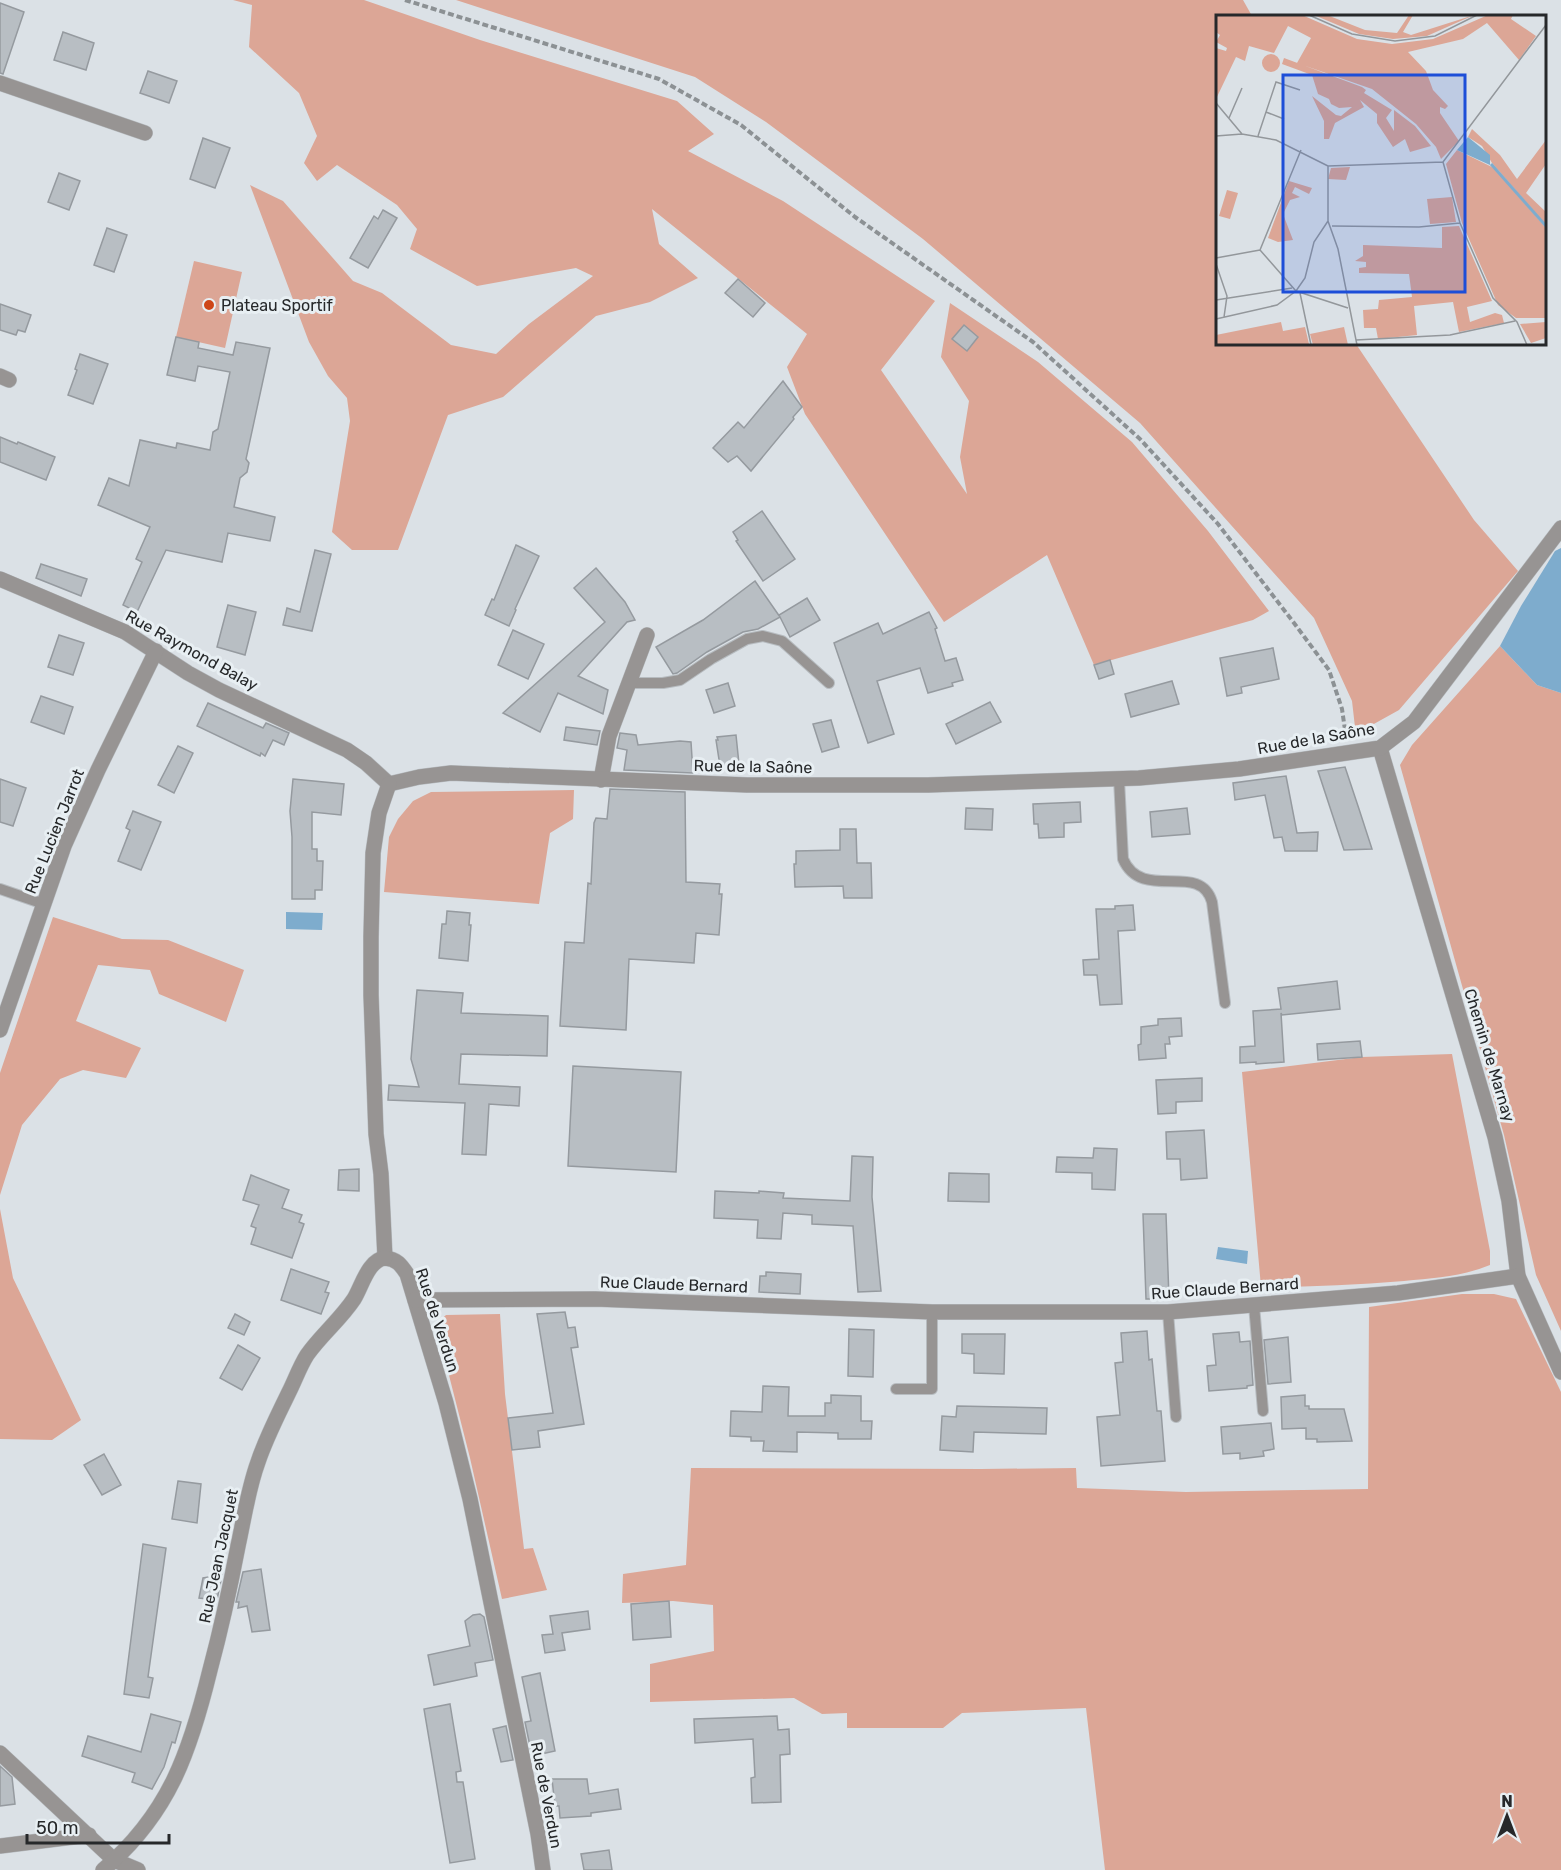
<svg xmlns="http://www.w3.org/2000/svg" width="1561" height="1870" font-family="Rubik,sans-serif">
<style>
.green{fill:#dca696}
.water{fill:#7eaccd}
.building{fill:#b8bec3;stroke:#959a9f;stroke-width:1.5}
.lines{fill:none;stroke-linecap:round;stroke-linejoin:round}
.lane-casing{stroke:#b7bcc0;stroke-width:12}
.street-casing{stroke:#b7bcc0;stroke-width:16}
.path{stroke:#8c9194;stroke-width:4;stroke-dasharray:6 3;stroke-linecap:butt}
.lane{stroke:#979493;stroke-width:10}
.street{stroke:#979493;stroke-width:15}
.poi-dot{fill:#ce4618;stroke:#e8eff3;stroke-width:2}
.labels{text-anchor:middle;stroke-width:6;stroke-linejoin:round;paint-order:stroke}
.poi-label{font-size:16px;fill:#26282a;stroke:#e8eff3;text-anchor:start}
.street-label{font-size:16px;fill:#26282a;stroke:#e8eff3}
.inset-river{fill:none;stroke:#7eaccd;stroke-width:3}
.inset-road{fill:none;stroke:#93979b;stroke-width:1.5}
.view{fill:#1d4ed8;fill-opacity:0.15;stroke:#1d4ed8;stroke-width:3}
.inset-edge{fill:none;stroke:#26282a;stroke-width:3}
</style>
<rect width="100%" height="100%" fill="#dbe1e6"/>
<!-- green -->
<g class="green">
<polygon points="233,0 364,0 480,40 677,101 714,134 688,151 783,201 935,301 881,370 967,494 960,457 969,401 941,357 950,303 1038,362 1132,442 1208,531 1269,611 1253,620 1094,665 1047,555 944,622 805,414 787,367 807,334 652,209 659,244 698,278 650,302 596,316 503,397 448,415 398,550 352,550 332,532 350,421 347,398 328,376 309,342 250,185 283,201 353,281 382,293 451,345 496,354 529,324 593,276 576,268 477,286 410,249 417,229 397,205 337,165 317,181 304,163 317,136 299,93 249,47 252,5"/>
<polygon points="456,0 1243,0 1252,16 1218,16 1218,344 1356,344 1474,520 1518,571 1399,710 1372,725 1355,727 1352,701 1314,618 1140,423 923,239 766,122 695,77"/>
<polygon points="194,261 242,272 225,348 176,337"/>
<polygon points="1500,646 1537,685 1561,693 1561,1331 1536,1275 1504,1135 1400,765 1412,745"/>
<polygon points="574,790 573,819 550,833 539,904 384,892 389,837 398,819 413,801 431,792"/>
<polygon points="53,917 122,939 168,940 244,970 226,1022 159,994 150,970 98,965 76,1021 141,1048 126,1078 83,1070 60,1079 22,1125 0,1195 0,1073"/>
<path d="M1452 1054 1490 1251V1265C1460 1277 1435 1278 1404 1281 1356 1285 1309 1287 1261 1287L1242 1072 1362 1057Z"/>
<polygon points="0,1209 13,1278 81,1420 52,1440 0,1439"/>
<polygon points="1462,1294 1494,1294 1516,1299 1561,1392 1561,1870 1105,1870 1086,1708 962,1713 943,1728 847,1728 847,1713 822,1714 794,1698 650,1702 650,1664 714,1651 713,1605 673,1601 622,1603 623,1574 686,1565 691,1468 981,1469 1076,1468 1077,1488 1186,1492 1368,1489 1369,1307"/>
<polygon points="500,1314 505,1394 524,1549 533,1548 547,1590 502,1599 470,1458 436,1324 446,1315"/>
</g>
<!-- water -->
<g class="water">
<polygon points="1561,548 1561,693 1537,685 1500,646 1521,606 1555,551"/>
<polygon points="286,912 323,913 322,930 286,929"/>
<polygon points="1218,1247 1248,1251 1247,1264 1216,1259"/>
</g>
<!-- building -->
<g class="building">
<polygon points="0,3 24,12 3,74 0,73"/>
<polygon points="63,32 94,43 86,70 54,60"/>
<polygon points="148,71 177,81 169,103 140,93"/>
<polygon points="203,138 230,148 215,188 190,179"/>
<polygon points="59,173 80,181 69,210 48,202"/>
<polygon points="383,210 397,218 368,268 350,258 374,216 378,219"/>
<polygon points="107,228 127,235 114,272 94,265"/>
<polygon points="738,279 765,303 753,317 725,293"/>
<polygon points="0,304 31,315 25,332 18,330 16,335 0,330"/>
<polygon points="964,325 978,337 967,351 952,339"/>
<polygon points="176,337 199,342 198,348 233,355 236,342 270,348 246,459 249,463 247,472 240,478 234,507 275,517 270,541 228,533 222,562 166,550 137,612 123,605 142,562 136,559 150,527 98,505 109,478 129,486 140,440 176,448 177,443 210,450 213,432 218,429 230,372 198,366 195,381 167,375"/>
<polygon points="80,354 108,364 93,404 68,395 77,370 75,369"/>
<polygon points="783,381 802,407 793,417 794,419 751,471 737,456 728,462 713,448 738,422 744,428"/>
<polygon points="0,437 17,444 18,442 55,457 46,480 0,462"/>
<polygon points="762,511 795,559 763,581 736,541 738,540 733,532"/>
<polygon points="516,545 539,556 515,609 516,610 509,626 485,615 492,599 494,600"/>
<polygon points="315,550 331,554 312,631 283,625 287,608 300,612"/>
<polygon points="41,564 87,579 81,596 36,578"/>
<polygon points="596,568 625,602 635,620 627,622 578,676 608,690 603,714 558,693 540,732 503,713 605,622 574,588"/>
<polygon points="755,581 780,617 779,615 807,598 820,620 790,637 780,617 758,629 743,632 707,652 677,673 673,674 656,647 703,620"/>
<polygon points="228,605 256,612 245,655 217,647"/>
<polygon points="929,612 937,628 935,629 945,661 956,658 963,680 952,683 953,686 928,693 920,668 877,681 894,734 868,743 834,643 878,623 883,634"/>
<polygon points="513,630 544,644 528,679 498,665"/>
<polygon points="59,635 84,643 73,675 48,667"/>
<polygon points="1273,648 1279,679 1241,687 1242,693 1227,696 1220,658"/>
<polygon points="1110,660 1114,674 1099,679 1094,665"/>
<polygon points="1172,681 1179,704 1131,717 1125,694"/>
<polygon points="728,683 735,706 714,713 706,690"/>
<polygon points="41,696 73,707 64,734 31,722"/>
<polygon points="990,702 1001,722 956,744 946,724"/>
<polygon points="208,703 263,728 266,723 289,733 284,745 273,740 265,756 261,753 260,756 197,726"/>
<polygon points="831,720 839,747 822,752 813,724"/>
<polygon points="566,727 600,731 597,745 564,740"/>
<polygon points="620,733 636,735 638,745 680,741 691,742 693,773 624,770 627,750 617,748"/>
<polygon points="736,735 739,764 720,766 716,740 718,740 717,737"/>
<polygon points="178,746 193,753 174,793 158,785"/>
<polygon points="1345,767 1359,809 1372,849 1344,850 1318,771"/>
<polygon points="1286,776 1297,833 1318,832 1317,851 1285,851 1282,837 1274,838 1265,795 1235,800 1233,783"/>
<polygon points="0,779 26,788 13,826 0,822"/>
<polygon points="293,779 344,784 341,815 312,812 312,849 317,849 317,861 323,861 322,890 315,890 315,899 292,899 292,837 290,811"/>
<polygon points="610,789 685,792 686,882 720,884 719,894 722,894 719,935 696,933 694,963 629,959 626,1030 560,1026 565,942 584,943 588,883 591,884 594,823 596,818 607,819"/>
<polygon points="1080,802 1081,822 1064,823 1064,837 1039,838 1038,824 1034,824 1033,804"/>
<polygon points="966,808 993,809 992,830 965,829"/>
<polygon points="1187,808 1190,834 1152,837 1150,812"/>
<polygon points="133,811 161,822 141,870 118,861 130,830 126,828"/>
<polygon points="840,829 856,829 857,863 871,863 872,898 844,898 843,886 795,887 794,864 796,864 796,851 840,850"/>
<polygon points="1133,905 1135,930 1118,931 1122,1004 1100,1005 1097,975 1084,975 1083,960 1099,959 1096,909 1115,909 1115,906"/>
<polygon points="447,911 470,913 469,925 471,925 468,961 439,958 442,924 446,924"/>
<polygon points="1337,981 1340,1009 1282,1015 1281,1013 1284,1062 1256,1064 1256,1062 1240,1063 1240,1047 1255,1046 1253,1011 1281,1009 1278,988"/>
<polygon points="417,990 463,993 461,1013 548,1016 547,1056 461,1054 459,1084 520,1087 519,1106 489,1104 486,1155 462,1154 465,1103 388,1100 389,1085 419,1087 411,1059"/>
<polygon points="1181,1018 1182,1036 1169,1037 1170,1044 1165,1044 1166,1058 1139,1060 1138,1045 1141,1044 1141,1027 1158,1025 1158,1019"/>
<polygon points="1360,1041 1362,1057 1318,1060 1317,1044"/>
<polygon points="573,1066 681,1072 676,1172 568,1166"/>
<polygon points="1202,1078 1202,1101 1176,1102 1176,1113 1158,1114 1156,1080"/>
<polygon points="1204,1130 1207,1178 1181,1180 1180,1159 1167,1159 1166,1132"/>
<polygon points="1094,1148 1117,1149 1115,1190 1092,1189 1092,1173 1056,1172 1057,1157 1093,1158"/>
<polygon points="852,1156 873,1157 872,1197 881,1291 858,1292 853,1226 812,1224 812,1215 783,1213 781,1239 757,1238 758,1220 714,1218 715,1191 759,1193 759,1191 784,1193 783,1198 850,1201"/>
<polygon points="359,1169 359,1191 338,1190 339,1170"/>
<polygon points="949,1173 989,1174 989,1202 948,1201"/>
<polygon points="251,1175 289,1190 282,1208 302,1215 299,1222 304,1224 292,1258 251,1244 256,1228 251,1226 259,1205 243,1200"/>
<polygon points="1143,1214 1166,1214 1169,1299 1146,1299"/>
<polygon points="291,1269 329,1282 325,1292 329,1293 321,1314 281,1300"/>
<polygon points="766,1272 801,1274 800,1294 759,1292 760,1276 766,1276"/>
<polygon points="565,1312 568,1328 575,1327 578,1347 571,1348 584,1424 538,1431 540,1447 512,1450 508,1418 553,1413 537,1314"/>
<polygon points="235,1314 250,1322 244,1335 228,1328"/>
<polygon points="849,1329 874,1330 873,1377 848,1376"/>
<polygon points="1147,1331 1149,1360 1152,1359 1157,1411 1161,1411 1165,1461 1101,1466 1097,1417 1120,1415 1115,1363 1123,1362 1121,1333"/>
<polygon points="1239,1332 1240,1342 1250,1341 1253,1385 1247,1386 1247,1388 1209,1391 1207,1366 1216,1365 1213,1334"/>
<polygon points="962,1334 1005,1334 1004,1374 974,1373 974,1354 962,1353"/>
<polygon points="1288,1337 1291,1382 1268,1384 1264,1340"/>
<polygon points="238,1345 260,1358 242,1390 220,1378"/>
<polygon points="763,1386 789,1387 788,1416 825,1416 825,1403 831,1403 831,1395 861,1396 861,1421 872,1421 871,1439 838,1439 838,1433 797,1432 797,1452 763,1451 764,1441 751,1441 751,1437 730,1436 731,1411 762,1412"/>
<polygon points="1305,1395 1305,1406 1309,1406 1309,1409 1344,1409 1352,1441 1317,1442 1317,1439 1306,1439 1306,1428 1282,1429 1281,1397"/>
<polygon points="957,1406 1047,1408 1046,1434 974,1432 973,1452 940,1450 942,1416 956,1417"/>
<polygon points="1271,1423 1274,1449 1263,1451 1264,1456 1240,1459 1240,1453 1223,1454 1221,1427"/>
<polygon points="104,1454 121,1485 102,1495 84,1465"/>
<polygon points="178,1481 201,1484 197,1523 172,1519"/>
<polygon points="143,1544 166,1548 148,1677 153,1678 149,1698 124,1694"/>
<polygon points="261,1569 270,1630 252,1632 247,1606 238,1608 239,1602 236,1602 243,1572"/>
<polygon points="222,1575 217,1600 199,1598 203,1578"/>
<polygon points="669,1601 671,1637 633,1640 631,1604"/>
<polygon points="588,1611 590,1629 562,1633 565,1650 545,1653 542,1635 553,1634 550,1616"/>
<polygon points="480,1614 484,1617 493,1660 475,1663 477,1676 434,1685 428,1655 470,1646 465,1621 473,1615"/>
<polygon points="540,1673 555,1751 532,1756 525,1722 531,1721 522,1677"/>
<polygon points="450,1704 461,1771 456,1772 457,1782 463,1782 475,1859 450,1863 424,1709"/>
<polygon points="151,1714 181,1722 175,1743 172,1742 164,1767 152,1789 132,1782 135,1773 82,1756 88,1736 141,1752"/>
<polygon points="777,1716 778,1730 789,1729 790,1754 780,1755 781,1802 752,1803 751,1778 755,1777 753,1739 695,1743 694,1719"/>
<polygon points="506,1726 513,1760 501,1762 493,1729"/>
<polygon points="0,1766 12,1777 15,1804 0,1806"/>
<polygon points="552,1779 587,1779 589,1794 618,1789 621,1809 591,1813 591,1816 560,1818 559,1806 555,1806"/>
<polygon points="609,1850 612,1870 584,1870 581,1854"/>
</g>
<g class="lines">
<!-- lane casing -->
<g class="lane-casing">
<g id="lane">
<polyline points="628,683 663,683 680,680 711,659 747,639 763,636 782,641 829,683"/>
<path d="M1119 779 1123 859C1142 903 1200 860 1212 902L1225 1003"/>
<polyline points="0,889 44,904"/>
<polyline points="1254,1305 1263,1411"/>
<polyline points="1168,1312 1176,1417"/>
<polyline points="896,1389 932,1389 932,1312"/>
</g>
</g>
<!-- street casing -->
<g class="street-casing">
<g id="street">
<polyline points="0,83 145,133"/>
<polyline points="0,376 9,380"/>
<polyline points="0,579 125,632 188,673 219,690 347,750 366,763 389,784"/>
<polyline points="1380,748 1495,1137 1509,1201 1518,1276 1561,1372"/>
<polyline points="601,780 609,736 647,635"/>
<polyline points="389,784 419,777 451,773 747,785 928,785 1139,778 1239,769 1380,748 1414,722 1561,528"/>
<polyline points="0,1030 64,846 98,770 156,651"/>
<path d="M385 1258C397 1259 401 1265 407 1274L446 1403 470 1499 538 1834 543 1870"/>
<polyline points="385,1258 381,1174 376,1134 371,995 371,937 373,853 379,813 389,784"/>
<polyline points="415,1300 595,1299 932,1312 1168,1312 1398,1293 1518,1276"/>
<polyline points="0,1753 114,1860 138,1870"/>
<polyline points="0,1846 89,1835"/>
<path d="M103 1870C169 1814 190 1752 210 1670 221 1629 230 1588 238 1546 244 1519 248 1489 258 1462 266 1438 278 1415 289 1392 295 1380 300 1366 307 1355 321 1335 340 1320 354 1299 362 1286 368 1260 385 1258"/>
</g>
</g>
<!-- path -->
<polyline class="path" points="405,0 659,79 741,125 855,217 1033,342 1140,439 1218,524 1294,623 1329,670 1342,709 1346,737"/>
<!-- lane -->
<use href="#lane" class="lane"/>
<!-- street -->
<use href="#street" class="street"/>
</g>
<!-- markers -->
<circle class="poi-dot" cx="209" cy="305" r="6"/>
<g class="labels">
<!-- poi labels -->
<g class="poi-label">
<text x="221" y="311">Plateau Sportif</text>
</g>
<!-- street labels -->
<g class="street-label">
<text transform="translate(192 650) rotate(29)" y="6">Rue Raymond Balay</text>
<text transform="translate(1316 738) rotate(-10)" y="6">Rue de la Saône</text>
<text transform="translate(753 766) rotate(1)" y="6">Rue de la Saône</text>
<text transform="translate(54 831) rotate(-68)" y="6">Rue Lucien Jarrot</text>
<text transform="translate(1490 1055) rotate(73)" y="6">Chemin de Marnay</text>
<text transform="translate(674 1284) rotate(2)" y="6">Rue Claude Bernard</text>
<text transform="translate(1225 1288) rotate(-4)" y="6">Rue Claude Bernard</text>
<text transform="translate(438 1320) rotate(72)" y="6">Rue de Verdun</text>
<text transform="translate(218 1556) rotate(-78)" y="6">Rue Jean Jacquet</text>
<text transform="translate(547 1795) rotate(79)" y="6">Rue de Verdun</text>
</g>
</g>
<!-- overview -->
<g transform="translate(1216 15)">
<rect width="330" height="330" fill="#dbe1e6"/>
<path d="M0 0H86L141 24 176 29 217 24 272 0H297L295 4 320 21 303 45 271 8 247 24 192 37 210 56 217 75 232 91 229 94 224 92V98L243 126 225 144 220 132 200 109 156 74 81 48 95 23 72 11 58 38 33 31 29 46 20 42 0 84V33L10 36 11 33 0 27 4 20 0 17ZM98 0H111L149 15 181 18 193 0H197L187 17 195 20 258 0 211 21 177 24 143 19ZM46 48a9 9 0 1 1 18 0a9 9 0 1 1-18 0ZM68 43 146 72 150 75 148 78 176 95 170 103 178 116V95L199 111 215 131 194 137 189 124 177 132 161 108V99L144 85 148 92 119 108 113 124H108V106L96 81 120 100 125 101 136 92 123 93 115 89 113 84 102 79 96 60 66 49ZM256 114 284 140 301 164 330 125V149L310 178 330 197V210L276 148 266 131 252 122ZM241 135 278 153 330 213V303H300L282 290 246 208 230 149ZM134 152 130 165 112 164 115 153ZM73 166 96 173 93 179 79 172 76 178 84 182 74 185 67 199 77 225 62 227 52 223ZM11 175 22 178 14 204 3 201ZM236 182 240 207 214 209 211 184ZM243 211 276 286 251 292 254 307 279 298 286 300 288 308 243 317 237 287 198 291 201 320 162 324 160 313H148L147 295 162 294 163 285 196 282 193 259 143 258V253L150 252V247L139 246 147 241V230L226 233V212ZM65 307 67 316 89 312 93 329 0 330V320ZM330 307V323L315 328 304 309ZM128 312 132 330H97L94 319Z" fill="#dca696"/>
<path d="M252 122 274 140V150L241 135Z" fill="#7eaccd"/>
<path class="inset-river" d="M275 149 330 211"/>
<path class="inset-road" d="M93 0 136 19 179 26 219 21 261 0M0 88 26 119M50 97 68 104M13 103 26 73M0 121 26 119 60 125 112 151M42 121 60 67 84 75M227 147 244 208 277 283 301 307 311 330M112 151 227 147 330 10M112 151V206L122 234 141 330M116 211 203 212 244 208M44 235 80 276 132 293M44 235 85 135M0 243 44 235M0 249 11 281 8 302M84 278 95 330M0 285 76 273M0 304 61 290 80 276 89 263 98 227 112 206M140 325 234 320 299 306"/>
<path class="view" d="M67 60H249V277H67Z"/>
<rect width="330" height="330" class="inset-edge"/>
</g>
<!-- north arrow -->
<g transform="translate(1507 1816)" stroke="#e8eff3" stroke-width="4.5" paint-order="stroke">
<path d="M0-4.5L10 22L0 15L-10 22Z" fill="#26282a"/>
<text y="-9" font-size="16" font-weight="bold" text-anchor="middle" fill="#26282a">N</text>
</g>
<!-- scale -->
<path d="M27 1834v9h142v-9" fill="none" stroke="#26282a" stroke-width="3"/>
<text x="36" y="1834" font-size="18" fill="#26282a" stroke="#e8eff3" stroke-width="4.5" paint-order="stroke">50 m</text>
</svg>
